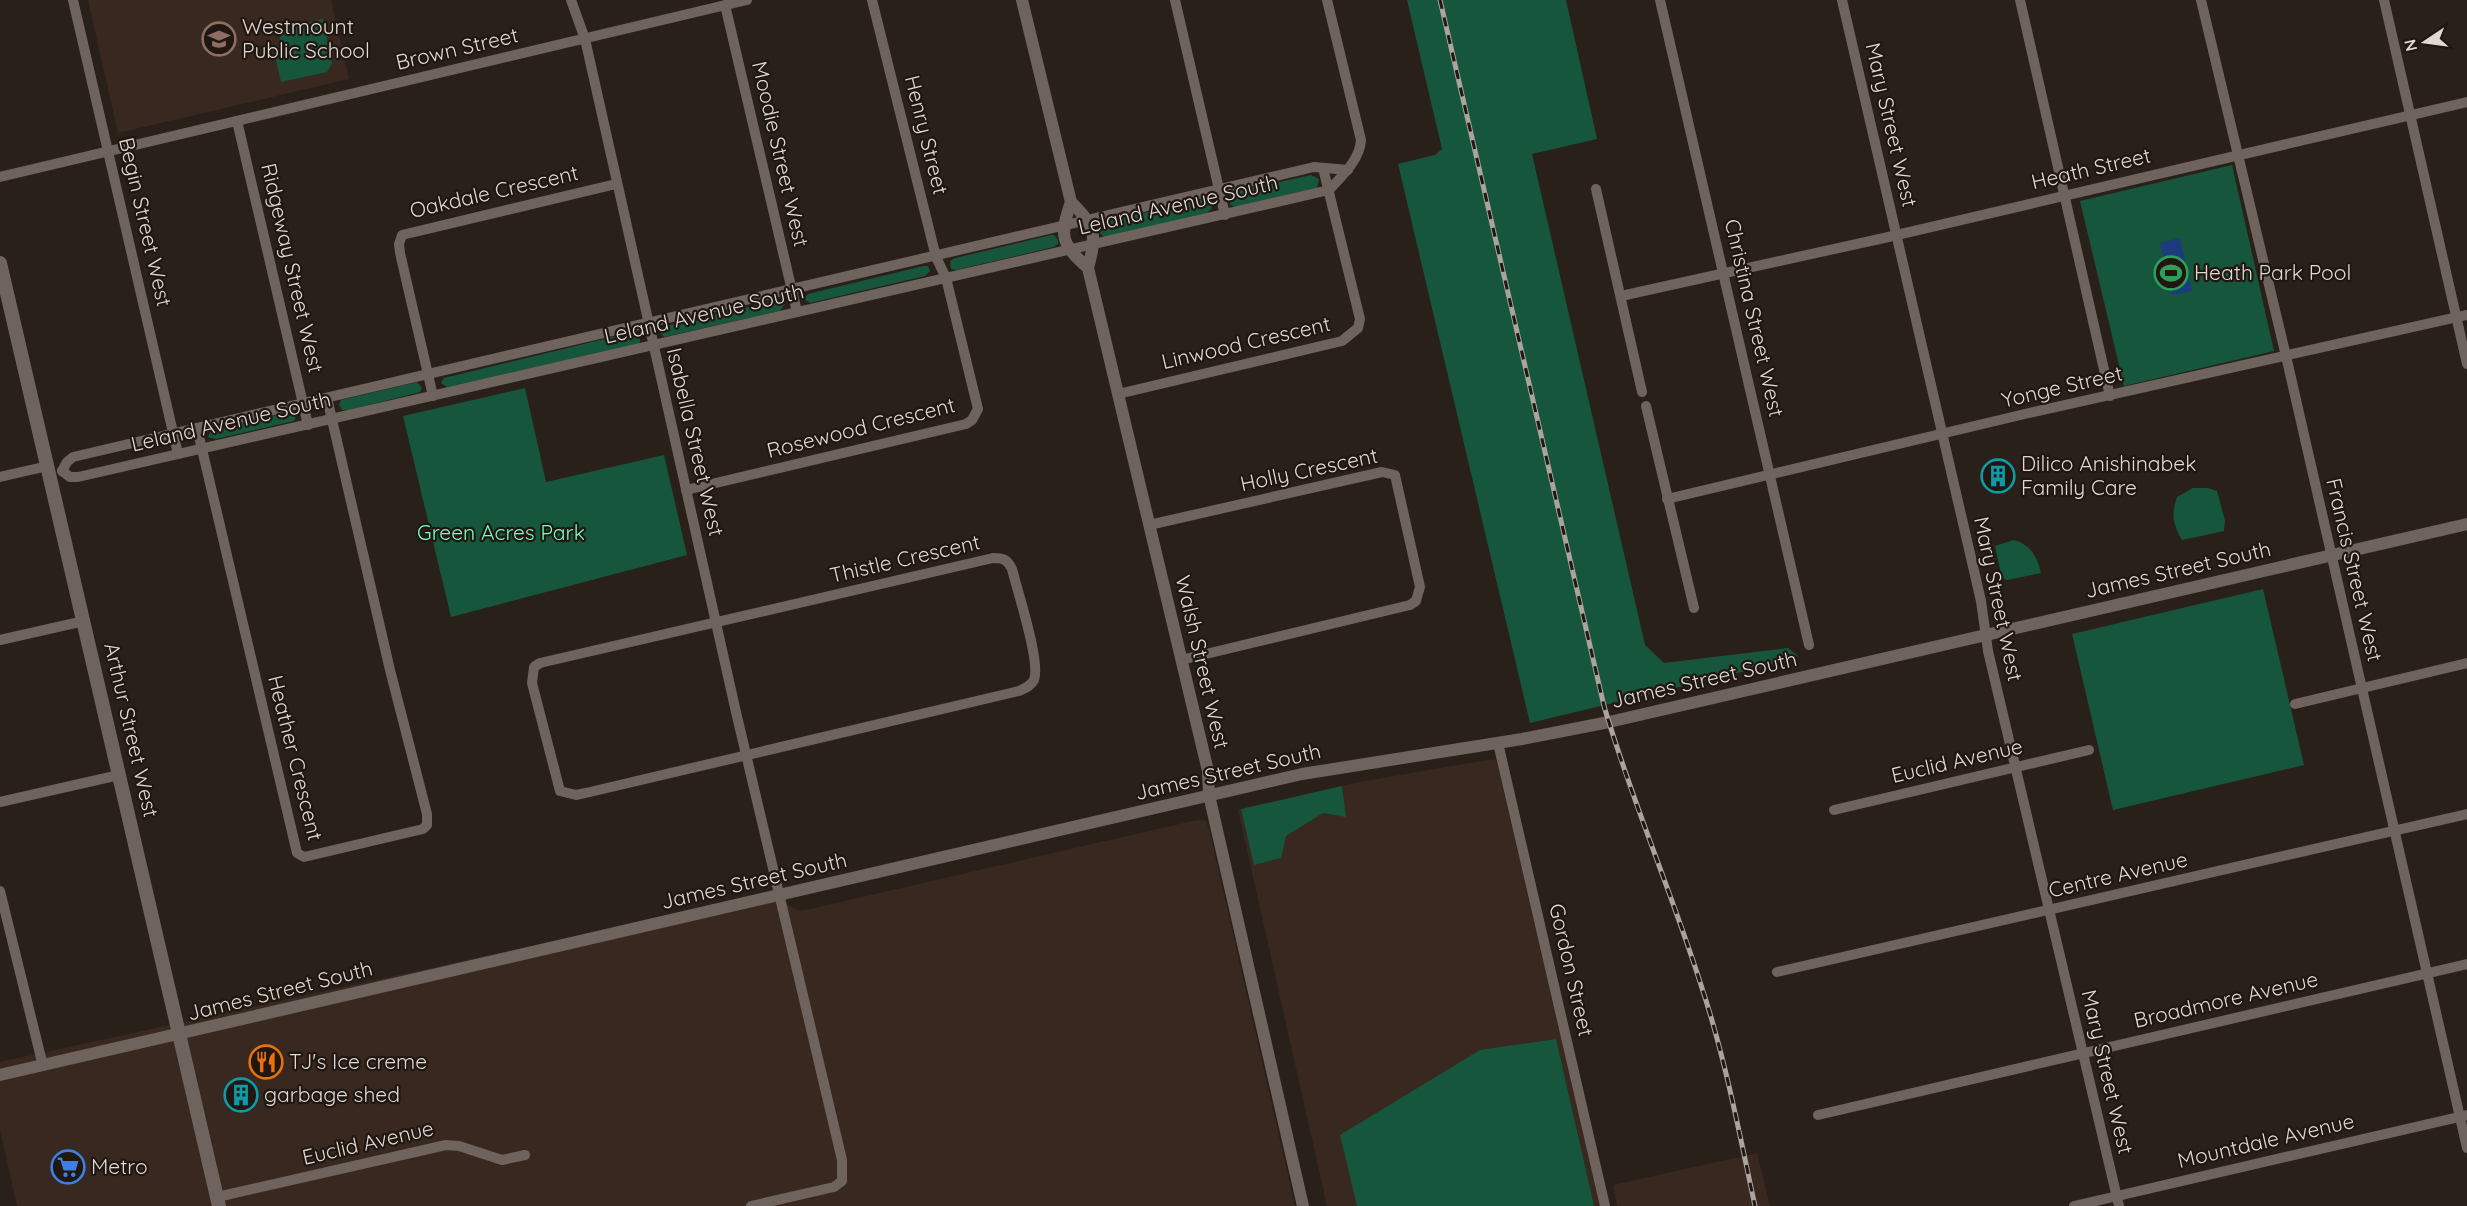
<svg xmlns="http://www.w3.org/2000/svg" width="2467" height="1206" font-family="Quicksand,sans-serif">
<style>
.built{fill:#38281f}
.green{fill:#16563c}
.water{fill:#1a3b7c}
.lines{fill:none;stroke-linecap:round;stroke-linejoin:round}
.minor{stroke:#6f635d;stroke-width:10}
.tertiary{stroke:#6f635d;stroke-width:12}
.secondary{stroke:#6f635d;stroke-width:14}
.rail-casing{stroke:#aba39e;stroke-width:5}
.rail{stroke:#201711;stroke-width:3;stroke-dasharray:9;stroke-linecap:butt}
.labels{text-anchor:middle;stroke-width:4.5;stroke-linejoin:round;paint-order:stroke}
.poi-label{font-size:21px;fill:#dfd8d4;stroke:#201711;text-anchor:start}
.street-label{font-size:21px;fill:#dfd8d4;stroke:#201711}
.park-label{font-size:21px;fill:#77fec2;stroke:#201711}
</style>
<rect width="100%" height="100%" fill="#2a201a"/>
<!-- built -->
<g class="built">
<polygon points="88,0 331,0 349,79 118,133"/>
<polygon points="1494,759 1497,762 1600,1206 1327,1206 1238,810 1359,782"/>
<polygon points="1197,820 1206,821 1210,833 1295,1206 17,1206 0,1130 0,1062 766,895 801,911"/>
<polygon points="1757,1153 1770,1206 1617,1206 1613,1185"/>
</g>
<!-- green -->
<g class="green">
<polygon points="1407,0 1566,0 1597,139 1532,154 1645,645 1664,663 1788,648 1798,656 1791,660 1530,723 1398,164 1435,155 1442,149"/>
<polygon points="323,19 332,63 327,72 281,82 275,56 281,35 296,25"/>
<polygon points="2232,165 2274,351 2124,386 2080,201"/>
<polygon points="1311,175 1319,179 1317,188 1234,207 1230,204 1230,195 1233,192"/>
<polygon points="1203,199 1210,201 1212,208 1206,214 1104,237 1097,230 1101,223"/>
<polygon points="1051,235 1054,235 1058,240 1058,244 1054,247 956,270 951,269 950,261 955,258"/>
<polygon points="923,266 928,266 930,271 925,276 810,303 804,299 808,294"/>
<polygon points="778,300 785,304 780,311 664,337 660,333 666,326"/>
<polygon points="629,333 640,335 640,342 638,345 447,387 441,383 444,378"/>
<polygon points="417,382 422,388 420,392 349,410 342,410 339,405 341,400"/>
<polygon points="525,388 546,482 664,455 687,555 451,617 403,416"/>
<polygon points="291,412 296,417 294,421 216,439 208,437 212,429"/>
<path d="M2193 488H2208L2217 491 2225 521 2224 531 2182 540C2173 524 2171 515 2177 497Z"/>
<path d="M2014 540C2031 545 2037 557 2041 573L2007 580 2002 578 1995 546Z"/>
<polygon points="2263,589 2304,765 2113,810 2072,634"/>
<polygon points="1342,786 1346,817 1323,813 1286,836 1281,858 1254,865 1241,809"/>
<polygon points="1556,1039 1594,1206 1357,1206 1340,1135 1480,1050"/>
</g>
<!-- water -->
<polygon class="water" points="2180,238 2192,291 2172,295 2160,243"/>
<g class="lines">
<!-- minor -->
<g class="minor">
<polyline points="73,0 178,454"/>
<polyline points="571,0 585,39 736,712 842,1160 842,1181 834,1187 751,1206"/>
<polyline points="1175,0 1225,215"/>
<polyline points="1660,0 1809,645"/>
<polyline points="1842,0 1981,601 1988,651 2119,1206"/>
<polyline points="2020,0 2110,396"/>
<polyline points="2201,0 2286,356 2467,1148"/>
<polyline points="2384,0 2467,364"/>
<polyline points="725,5 797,312"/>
<polyline points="237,121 308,425"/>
<polyline points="0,177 747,0"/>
<polyline points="1596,189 1642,392"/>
<polyline points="1621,296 1884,238 2467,102"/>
<polyline points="1118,394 1342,341 1358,328 1360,319 1323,168"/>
<polyline points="433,396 400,253 399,244 402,235 616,184"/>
<polyline points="1646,406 1694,608"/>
<polyline points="197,428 297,853 304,857 423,829 427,825 427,814 390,670 327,398"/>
<path d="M62 471 70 477H78L1329 190C1341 177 1360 160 1361 140L1327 0"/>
<path d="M62 471 67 462 73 457C487 361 901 266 1314 167L1348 170"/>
<polyline points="0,477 48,466"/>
<polyline points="686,490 966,424 972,420 978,409 946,278 936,257 872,0"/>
<polyline points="1667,499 2029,413 2467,315"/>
<polyline points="1149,525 1382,472 1395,475 1420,587 1416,601 1410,605 1181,660"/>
<path d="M993 558C1003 558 1007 559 1012 569 1017 590 1041 662 1034 680 1031 686 1025 688 1019 691L590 792 576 795 560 791 532 683 534 667 540 663Z"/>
<polyline points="0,640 84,621"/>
<polyline points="2295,704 2467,663"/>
<polyline points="1498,743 1605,1206"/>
<polyline points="0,802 119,775"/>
<polyline points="1834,810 2089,750"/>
<polyline points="0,891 43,1066"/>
<polyline points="1777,972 2467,814"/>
<polyline points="1818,1115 2467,964"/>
<polyline points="217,1197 446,1145 459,1146 502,1160 525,1155"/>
<polyline points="2074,1206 2467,1115"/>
</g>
<!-- tertiary -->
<g class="tertiary">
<polyline points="1022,0 1071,202"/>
<path d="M1088 268C1061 244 1059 236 1071 202 1096 227 1097 234 1088 268L1208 771 1209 795 1303 1206"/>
<polyline points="0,1075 1302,774 1522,739 1609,722 2467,524"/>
</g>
<!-- secondary -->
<polyline class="secondary" points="0,263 219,1206"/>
<!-- rail casing -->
<g class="rail-casing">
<path id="rail" d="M1440 0 1604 706C1632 801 1671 891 1701 985 1725 1057 1739 1132 1755 1206"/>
</g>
<!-- rail -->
<use href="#rail" class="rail"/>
</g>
<!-- icons -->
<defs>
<g id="school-ring" transform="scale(1.725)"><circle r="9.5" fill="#201711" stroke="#8d6e63" stroke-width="1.5"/><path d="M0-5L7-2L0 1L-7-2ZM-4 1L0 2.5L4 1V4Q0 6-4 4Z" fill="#8d6e63"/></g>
<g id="stadium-ring" transform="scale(1.725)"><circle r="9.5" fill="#201711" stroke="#2e9e5b" stroke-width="1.5"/><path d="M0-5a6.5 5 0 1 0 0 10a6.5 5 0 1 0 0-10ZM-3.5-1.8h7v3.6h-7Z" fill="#2e9e5b"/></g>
<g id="building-ring" transform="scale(1.725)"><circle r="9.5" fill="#201711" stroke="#0f9aa8" stroke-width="1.5"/><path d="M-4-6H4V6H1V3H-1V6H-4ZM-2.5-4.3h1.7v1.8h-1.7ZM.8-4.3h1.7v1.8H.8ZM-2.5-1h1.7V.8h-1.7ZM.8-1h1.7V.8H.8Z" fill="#0f9aa8"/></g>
<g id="restaurant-ring" transform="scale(1.725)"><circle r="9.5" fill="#201711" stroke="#e8710a" stroke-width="1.5"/><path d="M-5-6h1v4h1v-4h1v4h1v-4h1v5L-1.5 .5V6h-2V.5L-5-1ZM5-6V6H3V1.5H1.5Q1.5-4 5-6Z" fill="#e8710a"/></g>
<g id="supermarket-ring" transform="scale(1.725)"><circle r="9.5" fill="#201711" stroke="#3f7fe0" stroke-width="1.5"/><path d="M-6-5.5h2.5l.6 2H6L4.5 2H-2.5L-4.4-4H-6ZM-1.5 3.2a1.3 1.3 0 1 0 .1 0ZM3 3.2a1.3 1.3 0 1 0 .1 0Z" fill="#3f7fe0"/></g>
</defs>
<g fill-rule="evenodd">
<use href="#school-ring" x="219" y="39"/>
<use href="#stadium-ring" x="2171" y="273"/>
<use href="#building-ring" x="1998" y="476"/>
<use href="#restaurant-ring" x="266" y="1062"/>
<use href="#building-ring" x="241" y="1095"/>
<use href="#supermarket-ring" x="68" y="1167"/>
</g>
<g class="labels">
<!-- poi labels -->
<g class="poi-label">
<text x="242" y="34">Westmount<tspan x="242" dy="24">Public School</tspan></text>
<text x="2194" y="280">Heath Park Pool</text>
<text x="2021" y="471">Dilico Anishinabek<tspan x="2021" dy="24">Family Care</tspan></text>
<text x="289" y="1069">TJ's Ice creme</text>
<text x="264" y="1102">garbage shed</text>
<text x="91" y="1174">Metro</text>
</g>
<!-- street labels -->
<g class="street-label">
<text transform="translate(457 49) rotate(-13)" y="7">Brown Street</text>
<text transform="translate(1891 125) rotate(77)" y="7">Mary Street West</text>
<text transform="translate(926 135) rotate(76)" y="7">Henry Street</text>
<text transform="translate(780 154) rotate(77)" y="7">Moodie Street West</text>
<text transform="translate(2091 169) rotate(-13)" y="7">Heath Street</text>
<text transform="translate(494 192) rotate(-13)" y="7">Oakdale Crescent</text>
<text transform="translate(1178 205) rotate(-13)" y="7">Leland Avenue South</text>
<text transform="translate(145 222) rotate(77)" y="7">Begin Street West</text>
<text transform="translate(292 268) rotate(77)" y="7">Ridgeway Street West</text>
<text transform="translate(704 314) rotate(-13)" y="7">Leland Avenue South</text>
<text transform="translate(1754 318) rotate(77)" y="7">Christina Street West</text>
<text transform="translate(1246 343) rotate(-13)" y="7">Linwood Crescent</text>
<text transform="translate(2062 387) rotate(-13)" y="7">Yonge Street</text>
<text transform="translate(231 422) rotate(-13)" y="7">Leland Avenue South</text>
<text transform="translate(861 428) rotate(-14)" y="7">Rosewood Crescent</text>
<text transform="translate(695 442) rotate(77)" y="7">Isabella Street West</text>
<text transform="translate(1309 470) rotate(-12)" y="7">Holly Crescent</text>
<text transform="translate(905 559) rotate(-13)" y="7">Thistle Crescent</text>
<text transform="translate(2178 570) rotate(-13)" y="7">James Street South</text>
<text transform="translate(2354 570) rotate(77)" y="7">Francis Street West</text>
<text transform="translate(1998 599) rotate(78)" y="7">Mary Street West</text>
<text transform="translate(1202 662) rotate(77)" y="7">Walsh Street West</text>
<text transform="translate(1704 680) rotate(-13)" y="7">James Street South</text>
<text transform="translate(131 730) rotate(77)" y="7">Arthur Street West</text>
<text transform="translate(295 758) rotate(76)" y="7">Heather Crescent</text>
<text transform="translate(1957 761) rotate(-13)" y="7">Euclid Avenue</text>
<text transform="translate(1228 772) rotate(-13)" y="7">James Street South</text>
<text transform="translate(2118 875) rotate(-13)" y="7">Centre Avenue</text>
<text transform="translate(754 881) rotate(-13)" y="7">James Street South</text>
<text transform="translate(1571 970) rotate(77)" y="7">Gordon Street</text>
<text transform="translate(280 991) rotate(-14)" y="7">James Street South</text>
<text transform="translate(2226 1000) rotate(-13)" y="7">Broadmore Avenue</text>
<text transform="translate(2107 1072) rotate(77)" y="7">Mary Street West</text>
<text transform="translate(2266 1141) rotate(-13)" y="7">Mountdale Avenue</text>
<text transform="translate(368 1143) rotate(-13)" y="7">Euclid Avenue</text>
</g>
<!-- park labels -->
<g class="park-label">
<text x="501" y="540">Green Acres Park</text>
</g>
</g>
<!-- north arrow -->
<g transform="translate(2425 42) rotate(257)" stroke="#201711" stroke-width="4.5" paint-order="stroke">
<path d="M0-4.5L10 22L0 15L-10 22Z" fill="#dfd8d4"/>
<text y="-9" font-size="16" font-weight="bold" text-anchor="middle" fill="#dfd8d4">N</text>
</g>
</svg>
